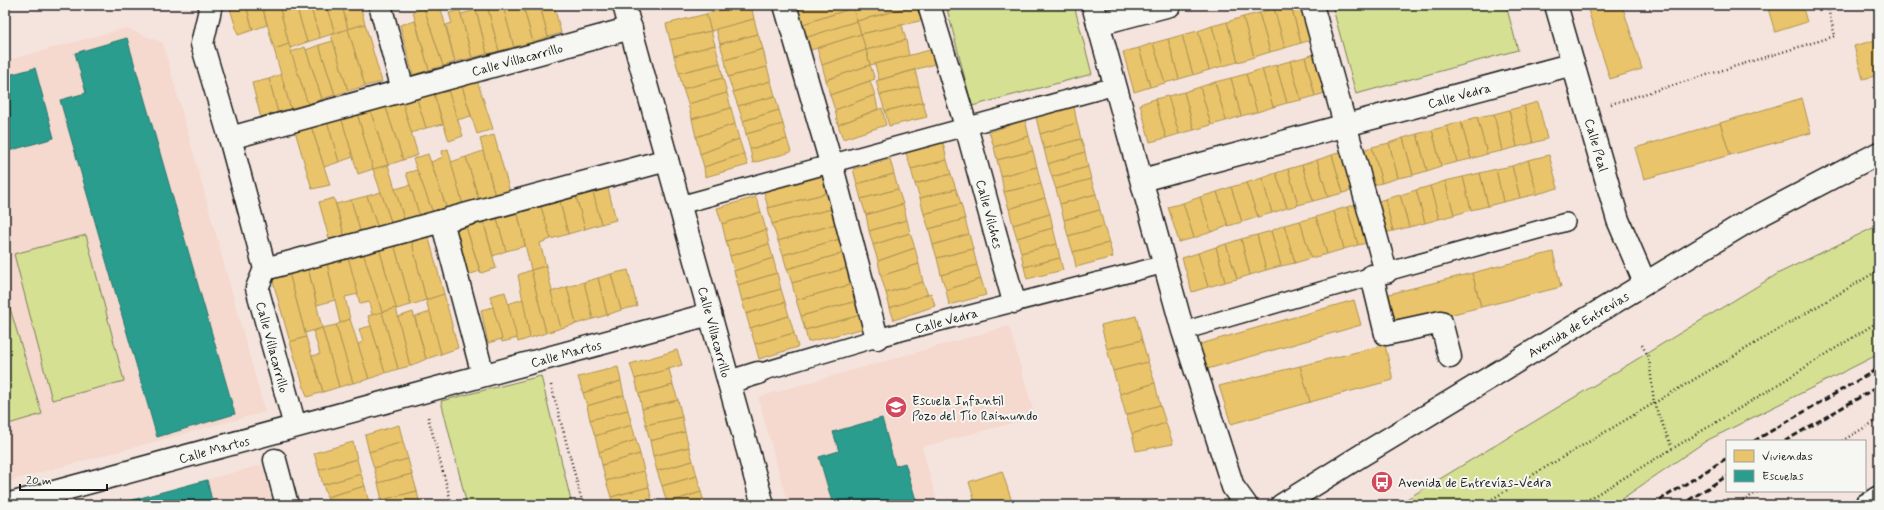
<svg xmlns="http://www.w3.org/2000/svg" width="1884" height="510" font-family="Mynerve,sans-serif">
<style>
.built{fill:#f5d8ce}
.green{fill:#d5e093;stroke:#787e58}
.homes{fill:#e9c46a;stroke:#ac9253}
.schools{fill:#2a9d8f;stroke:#26766c}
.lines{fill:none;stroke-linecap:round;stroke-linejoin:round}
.lane-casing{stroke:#1c1c1c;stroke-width:20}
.street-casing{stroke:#1c1c1c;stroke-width:25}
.secondary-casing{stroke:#1c1c1c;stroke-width:25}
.primary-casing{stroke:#1c1c1c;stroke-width:25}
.path{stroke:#1c1c1c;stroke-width:2.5;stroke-dasharray:1 3;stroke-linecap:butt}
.lane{stroke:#f6f6f2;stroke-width:17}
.street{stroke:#f6f6f2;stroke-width:22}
.secondary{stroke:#f6f6f2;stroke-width:22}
.primary{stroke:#f6f6f2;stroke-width:22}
.rail{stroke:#1c1c1c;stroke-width:3;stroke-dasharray:6 3;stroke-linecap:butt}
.labels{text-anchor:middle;stroke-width:4;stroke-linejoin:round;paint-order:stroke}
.street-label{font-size:13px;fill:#1c1c1c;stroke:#f6f6f2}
.poi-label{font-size:13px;fill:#1c1c1c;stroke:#f6f6f2;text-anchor:start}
</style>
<rect width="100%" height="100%" fill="#f5e4dd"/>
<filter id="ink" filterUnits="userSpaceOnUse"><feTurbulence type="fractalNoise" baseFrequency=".025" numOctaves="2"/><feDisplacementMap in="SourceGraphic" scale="8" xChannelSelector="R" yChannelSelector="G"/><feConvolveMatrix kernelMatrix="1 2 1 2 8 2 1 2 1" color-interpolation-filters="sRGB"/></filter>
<g filter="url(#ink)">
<!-- built -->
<g class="built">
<polygon points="126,28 163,43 265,412 5,482 5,61"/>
<polygon points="1009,326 1035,417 922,447 938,505 788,505 758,397"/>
<polygon points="262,465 273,505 113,505"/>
</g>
<!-- green -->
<g class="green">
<polygon points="946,5 1074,5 1092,74 972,106"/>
<polygon points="1332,5 1506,5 1518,50 1356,94"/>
<polygon points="1879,225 1879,354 1706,441 1613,505 1397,505 1779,273"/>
<polygon points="86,235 124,381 52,400 14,254"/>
<polygon points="5,292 42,414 5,425"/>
<polygon points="541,376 572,505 467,505 441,401"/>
</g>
<!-- homes -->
<g class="homes">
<polygon points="229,5 246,5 253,30 238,35"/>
<polygon points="246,5 262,5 267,25 253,30"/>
<polygon points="262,5 279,5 289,44 274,49"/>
<polygon points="279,5 296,5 307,42 290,48"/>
<polygon points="296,5 310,5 320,38 307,42"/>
<polygon points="310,5 326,5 335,33 320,38"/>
<polygon points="326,5 342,5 348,29 335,33"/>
<polygon points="342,5 360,5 365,24 348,29"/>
<polygon points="435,5 440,5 455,62 443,66 424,8"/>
<polygon points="475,5 487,5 499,51 487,54"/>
<polygon points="487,5 503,5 514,47 499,51"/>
<polygon points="523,5 533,42 514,47 504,10"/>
<polygon points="523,5 540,5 548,37 533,42"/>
<polygon points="540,5 554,5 561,33 548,37"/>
<polygon points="740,5 751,5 754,19 711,31 706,14"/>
<polygon points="793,5 810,5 794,10"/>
<polygon points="810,5 853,5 853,8 800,25 794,10"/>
<polygon points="862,5 918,5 857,21 853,8"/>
<polygon points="918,5 921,5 924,20 861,34 857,21"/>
<polygon points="1284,5 1291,5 1301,43 1285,48 1274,8"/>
<polygon points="1291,5 1306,5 1315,39 1301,43"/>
<polygon points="1586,5 1603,5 1588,10"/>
<polygon points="1603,5 1622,5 1642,69 1610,79 1588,10"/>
<polygon points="1767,5 1802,5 1807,22 1775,32"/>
<polygon points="424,8 443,66 429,70 413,12"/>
<polygon points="853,8 857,21 805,38 800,25"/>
<polygon points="1274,8 1285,48 1270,52 1259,13"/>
<polygon points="460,10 472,58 455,62 446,25 452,23 449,13"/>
<polygon points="476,10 487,54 472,58 461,14"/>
<polygon points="1259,13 1270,52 1254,57 1243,17"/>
<polygon points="706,14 711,31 670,40 666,24"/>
<polygon points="1243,17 1254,57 1238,62 1227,22"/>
<polygon points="754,19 758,34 720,44 716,29"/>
<polygon points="415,21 429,70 413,75 400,25"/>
<polygon points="857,21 861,34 808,51 805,38"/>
<polygon points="1227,22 1238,62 1223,66 1212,26"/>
<polygon points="365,24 382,82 365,86 348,29"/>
<polygon points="902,25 906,40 866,50 861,34"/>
<polygon points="1212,26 1223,66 1209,70 1198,31"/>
<polygon points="348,29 365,86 348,91 331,35"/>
<polygon points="711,31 715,45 674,56 670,40"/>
<polygon points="1198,31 1209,70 1193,75 1182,35"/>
<polygon points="758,34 763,49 725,60 720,44"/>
<polygon points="861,34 866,50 822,65 817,48"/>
<polygon points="1182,35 1193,75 1179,79 1168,39"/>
<polygon points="1168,39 1179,79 1165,83 1153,43"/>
<polygon points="1879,39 1879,75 1863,79 1854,46"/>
<polygon points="906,40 909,56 870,65 866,50"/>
<polygon points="333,41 348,91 335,95 319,45"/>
<polygon points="1153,43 1165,83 1150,87 1139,48"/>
<polygon points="289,44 308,104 291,110 274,49"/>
<polygon points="319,45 335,95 322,99 306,50"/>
<polygon points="715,45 720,63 679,73 674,56"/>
<polygon points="305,47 322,99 308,104 291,52"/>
<polygon points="1139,48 1150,87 1134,92 1123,52"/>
<polygon points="763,49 767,67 728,77 725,60"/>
<polygon points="934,49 938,63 879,80 875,64"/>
<polygon points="866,50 870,65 826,80 822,65"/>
<polygon points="1318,53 1329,92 1315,96 1305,57"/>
<polygon points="1305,57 1315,96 1301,100 1290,61"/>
<polygon points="1290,61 1301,100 1287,103 1276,65"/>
<polygon points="720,63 723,78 683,89 679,73"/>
<polygon points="870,65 875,79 830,95 826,80"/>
<polygon points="1276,65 1287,103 1273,107 1262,69"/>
<polygon points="767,67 771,81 733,92 728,77"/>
<polygon points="1262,69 1273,107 1257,112 1246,74"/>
<polygon points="915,70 919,86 880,95 876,81"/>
<polygon points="281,74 291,110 278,113 269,79"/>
<polygon points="1246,74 1257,112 1241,116 1231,78"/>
<polygon points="476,77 493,129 477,134 461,83"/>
<polygon points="723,78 727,93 688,104 683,89"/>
<polygon points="1231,78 1241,116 1226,121 1215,82"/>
<polygon points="269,79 278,113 261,118 252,83"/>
<polygon points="771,81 775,96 738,106 733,92"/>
<polygon points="870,81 875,95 835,110 830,95"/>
<polygon points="1215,82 1226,121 1211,125 1200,87"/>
<polygon points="461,83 471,116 457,120 447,87"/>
<polygon points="919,86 923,102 885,111 880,95"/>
<polygon points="447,87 463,136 449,141 433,91"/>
<polygon points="1200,87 1211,125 1194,130 1184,92"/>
<polygon points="433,91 443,124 426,128 416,96"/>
<polygon points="1184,92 1194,130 1179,134 1168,96"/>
<polygon points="727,93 731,108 692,119 688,104"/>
<polygon points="875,95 878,109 838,125 835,110"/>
<polygon points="416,96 426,128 411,133 402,101"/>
<polygon points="775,96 779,110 743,121 738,106"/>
<polygon points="1168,96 1179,134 1166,138 1155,99"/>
<polygon points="1802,98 1811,133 1730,155 1720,123"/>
<polygon points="1155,99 1166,138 1150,142 1140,104"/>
<polygon points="402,101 418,155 403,160 385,105"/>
<polygon points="923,102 927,117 889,126 885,111"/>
<polygon points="1538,102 1547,139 1533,143 1524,106"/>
<polygon points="385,105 403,160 388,165 370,110"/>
<polygon points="1524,106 1533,143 1517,147 1509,110"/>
<polygon points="1074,107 1077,123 1040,134 1036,117"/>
<polygon points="731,108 735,124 696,137 692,119"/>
<polygon points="882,108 886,125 843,139 838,125"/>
<polygon points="370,110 388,165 373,169 357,113"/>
<polygon points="779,110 783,124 746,134 743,121"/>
<polygon points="1509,110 1517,147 1502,151 1494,114"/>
<polygon points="357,113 373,169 358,174 341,117"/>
<polygon points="1494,114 1502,151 1487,154 1477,117"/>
<polygon points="341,117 353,157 339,162 327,121"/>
<polygon points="1477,117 1487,154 1471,159 1461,122"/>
<polygon points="1025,120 1029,136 994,147 989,132"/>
<polygon points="327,121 339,162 324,167 311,126"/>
<polygon points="1461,122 1471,159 1457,162 1447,126"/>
<polygon points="1077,123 1081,139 1044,149 1040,134"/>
<polygon points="1720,123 1730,155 1644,179 1635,148"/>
<polygon points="735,124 739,139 700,154 696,137"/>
<polygon points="783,124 787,139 750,149 746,134"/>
<polygon points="311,126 330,185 312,189 295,131"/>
<polygon points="1447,126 1457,162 1441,166 1432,130"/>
<polygon points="1432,130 1441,166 1427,171 1417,134"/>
<polygon points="1417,134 1427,171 1413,175 1403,138"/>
<polygon points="494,135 510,192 495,196 480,139"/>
<polygon points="1029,136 1033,151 997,160 994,147"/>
<polygon points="1403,138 1413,175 1398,178 1389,143"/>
<polygon points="739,139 744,154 704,167 700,154"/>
<polygon points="787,139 791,152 753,163 750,149"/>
<polygon points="1081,139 1085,152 1048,164 1044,149"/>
<polygon points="943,143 947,160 911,169 906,153"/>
<polygon points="1389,143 1398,178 1382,183 1372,147"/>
<polygon points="1372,147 1382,183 1368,186 1359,151"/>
<polygon points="448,149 463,205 447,210 431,162 443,157 442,151"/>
<polygon points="1346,150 1357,189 1343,193 1332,155"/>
<polygon points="483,151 495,196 479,200 466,157"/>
<polygon points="1033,151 1037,167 1001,176 997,160"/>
<polygon points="1085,152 1088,167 1052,177 1048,164"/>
<polygon points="428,154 447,210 433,213 413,159"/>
<polygon points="744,154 748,165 705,177 704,167"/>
<polygon points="1332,155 1343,193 1328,197 1317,160"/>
<polygon points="1549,155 1558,188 1537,194 1528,160"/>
<polygon points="466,157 479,200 463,205 451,162"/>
<polygon points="890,159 894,174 857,184 853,169"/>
<polygon points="947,160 951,174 915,184 911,169"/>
<polygon points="1317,160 1328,197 1313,201 1302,165"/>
<polygon points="1528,160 1537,194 1520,198 1512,166"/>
<polygon points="388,165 405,222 392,225 373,169"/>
<polygon points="1302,165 1313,201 1298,205 1288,169"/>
<polygon points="1512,166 1520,198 1503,202 1496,169"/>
<polygon points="1037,167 1041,184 1004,192 1001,176"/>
<polygon points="1088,167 1091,179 1056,189 1052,177"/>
<polygon points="1288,169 1298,205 1287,208 1276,173"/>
<polygon points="1496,169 1503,202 1488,206 1480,173"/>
<polygon points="417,170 433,213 420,217 406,173"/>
<polygon points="1276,173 1287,208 1272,213 1262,178"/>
<polygon points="1480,173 1488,206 1471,210 1463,177"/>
<polygon points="894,174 898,189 861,199 857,184"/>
<polygon points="951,174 956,189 920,198 915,184"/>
<polygon points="824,176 828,193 768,208 764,192"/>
<polygon points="1463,177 1471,210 1454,215 1445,181"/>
<polygon points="1262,178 1272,213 1258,217 1246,183"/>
<polygon points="1091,179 1096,194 1060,204 1056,189"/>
<polygon points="1445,181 1454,215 1439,219 1430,186"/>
<polygon points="1246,183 1258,217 1242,222 1231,187"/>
<polygon points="607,184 616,220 601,224 592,188"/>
<polygon points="1041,184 1045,198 1009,209 1004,192"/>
<polygon points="410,185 420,217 405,222 395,189"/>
<polygon points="1430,186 1439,219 1425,223 1416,190"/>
<polygon points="1231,187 1242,222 1228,226 1217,192"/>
<polygon points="592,188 601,224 585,229 575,193"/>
<polygon points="898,189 903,204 866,215 861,199"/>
<polygon points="956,189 961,204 924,214 920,198"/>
<polygon points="1416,190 1425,223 1409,227 1400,195"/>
<polygon points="381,192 392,225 378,229 367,196"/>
<polygon points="1217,192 1228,226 1211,232 1200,197"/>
<polygon points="575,193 585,229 568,234 559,198"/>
<polygon points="828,193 832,209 772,224 768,208"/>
<polygon points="1096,194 1100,210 1064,220 1060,204"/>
<polygon points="1400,195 1409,227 1393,231 1385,199"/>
<polygon points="367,196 378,229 361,234 351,200"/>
<polygon points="756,197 761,212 722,224 717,208"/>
<polygon points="1200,197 1211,232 1194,238 1183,203"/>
<polygon points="334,198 345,238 330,242 319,202"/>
<polygon points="559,198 568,234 551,239 540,204"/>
<polygon points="1045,198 1050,214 1013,225 1009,209"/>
<polygon points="1385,199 1393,231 1381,234 1372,203"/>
<polygon points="351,200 361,234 345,238 336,204"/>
<polygon points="1183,203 1194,238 1179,242 1168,207"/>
<polygon points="1361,203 1371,242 1358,245 1347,207"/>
<polygon points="540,204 551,239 540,243 546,266 531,270 517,210"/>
<polygon points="903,204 907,220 869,231 866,215"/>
<polygon points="961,204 965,219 929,229 924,214"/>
<polygon points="1347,207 1358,245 1344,249 1334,211"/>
<polygon points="832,209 836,224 778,241 772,224"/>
<polygon points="517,210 525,246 506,251 496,216"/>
<polygon points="1100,210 1104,226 1068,236 1064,220"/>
<polygon points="1334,211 1344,249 1327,254 1316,217"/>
<polygon points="761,212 766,230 726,241 722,224"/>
<polygon points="1050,214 1053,228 1017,238 1013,225"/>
<polygon points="496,216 506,251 493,256 483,220"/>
<polygon points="1316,217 1327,254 1311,258 1300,221"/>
<polygon points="965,219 969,234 933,245 929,229"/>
<polygon points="483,220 496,268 481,273 465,224"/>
<polygon points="907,220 910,233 873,245 869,231"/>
<polygon points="1300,221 1311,258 1295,263 1284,225"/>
<polygon points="465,224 480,271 468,275 452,227"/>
<polygon points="836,224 840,239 783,255 778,241"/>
<polygon points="1284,225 1295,263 1281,266 1271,231"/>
<polygon points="1104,226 1109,243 1073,252 1068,236"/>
<polygon points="1053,228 1057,244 1021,253 1017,238"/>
<polygon points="766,230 769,244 730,256 726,241"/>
<polygon points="1271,231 1281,266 1266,270 1257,235"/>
<polygon points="910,233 915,248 878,261 873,245"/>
<polygon points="969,234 973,249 937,258 933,245"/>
<polygon points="428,235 444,294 426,300 411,239"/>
<polygon points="1257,235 1266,270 1250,275 1241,239"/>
<polygon points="411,239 426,300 411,305 394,244"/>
<polygon points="840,239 844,253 787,269 783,255"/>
<polygon points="1241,239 1250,275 1237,279 1226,244"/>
<polygon points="1109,243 1113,257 1076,267 1073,252"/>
<polygon points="394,244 411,305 396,309 379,248"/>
<polygon points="769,244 773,258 734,271 730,256"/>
<polygon points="1057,244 1060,258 1024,267 1021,253"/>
<polygon points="1226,244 1237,279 1225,282 1216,247"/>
<polygon points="1216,247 1225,282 1208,287 1198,253"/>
<polygon points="379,248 396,308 382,312 363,253"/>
<polygon points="915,248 919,264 881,276 878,261"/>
<polygon points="973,249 977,265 941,275 937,258"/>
<polygon points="1553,252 1561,287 1481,307 1472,273"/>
<polygon points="363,253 382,312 372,315 369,302 360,304 348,257"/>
<polygon points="844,253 848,268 792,283 787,269"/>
<polygon points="1198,253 1208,287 1192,292 1182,258"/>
<polygon points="348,257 358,294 345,297 350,319 340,323 327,263"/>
<polygon points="773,258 777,273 738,285 734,271"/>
<polygon points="1060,258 1063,270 1027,279 1024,267"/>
<polygon points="327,263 335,300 317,305 308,268"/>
<polygon points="919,264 923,282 886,293 881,276"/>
<polygon points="977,265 981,279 946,290 941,275"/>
<polygon points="546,266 561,328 546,333 531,270"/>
<polygon points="308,268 322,328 305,333 289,273"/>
<polygon points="848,268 853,284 796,300 792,283"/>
<polygon points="531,270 546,333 530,338 518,275"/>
<polygon points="628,270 637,306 621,310 611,274"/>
<polygon points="289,273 306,337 290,342 272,278"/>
<polygon points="777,273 781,289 742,301 738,285"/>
<polygon points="1472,273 1481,307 1397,328 1389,294"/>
<polygon points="611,274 621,310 607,315 598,278"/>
<polygon points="598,278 607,315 593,319 584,282"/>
<polygon points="981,279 986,295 949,305 946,290"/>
<polygon points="584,282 593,319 576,324 567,287"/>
<polygon points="923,282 928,295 890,308 886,293"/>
<polygon points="853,284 857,301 801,316 796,300"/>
<polygon points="567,287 576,324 561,328 551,292"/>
<polygon points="781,289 785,302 746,314 742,301"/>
<polygon points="505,292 518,338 502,342 490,296"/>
<polygon points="931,293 935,306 894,320 890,308"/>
<polygon points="444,294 458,348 441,354 426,300"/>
<polygon points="523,299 530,338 518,342 508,304"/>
<polygon points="1354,300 1361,325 1204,370 1197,345"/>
<polygon points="857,301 861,315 805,330 801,316"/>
<polygon points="785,302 789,316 750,328 746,314"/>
<polygon points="493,307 502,339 488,343 481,310"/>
<polygon points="396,308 410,366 398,369 382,312"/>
<polygon points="382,312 398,369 385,373 368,316"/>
<polygon points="413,312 426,359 410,366 398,317"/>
<polygon points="430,312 441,354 426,359 415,317"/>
<polygon points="861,315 865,328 808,342 805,330"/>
<polygon points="789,316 794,333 755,344 750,328"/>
<polygon points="1136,316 1142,340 1107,349 1101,325"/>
<polygon points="350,319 369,379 353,383 336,325"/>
<polygon points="336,325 353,383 339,387 322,328"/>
<polygon points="371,326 385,373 369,379 358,344 363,342 359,329"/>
<polygon points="322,328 339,387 323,392 312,356 320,354 313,331"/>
<polygon points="794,333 798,347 759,359 755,344"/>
<polygon points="306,337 323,392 307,397 290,342"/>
<polygon points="1142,340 1148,362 1113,371 1107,349"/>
<polygon points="1385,345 1393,380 1310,402 1300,366"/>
<polygon points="677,350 682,365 635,379 630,364"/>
<polygon points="1148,362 1155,383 1120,394 1113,371"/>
<polygon points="1300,366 1310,402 1231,424 1219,386"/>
<polygon points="618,367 621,381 583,393 578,377"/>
<polygon points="669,369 673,385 639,394 635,379"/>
<polygon points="621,381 624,395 587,406 583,393"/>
<polygon points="1155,383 1160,405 1126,415 1120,394"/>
<polygon points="673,385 678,400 642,409 639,394"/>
<polygon points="624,395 628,410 590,420 587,406"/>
<polygon points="678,400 682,417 646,425 642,409"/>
<polygon points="1160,405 1166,423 1132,434 1126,415"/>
<polygon points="628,410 632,425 595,436 590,420"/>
<polygon points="682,417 685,432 650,441 646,425"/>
<polygon points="1166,423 1173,444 1136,451 1132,434"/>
<polygon points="399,425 403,442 369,452 365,435"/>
<polygon points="632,425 636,440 599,452 595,436"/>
<polygon points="685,432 689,447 653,456 650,441"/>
<polygon points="636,440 640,454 602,465 599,452"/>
<polygon points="353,442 357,459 319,470 314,453"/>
<polygon points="403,442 408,459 374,468 369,452"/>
<polygon points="689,447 693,461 657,471 653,456"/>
<polygon points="640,454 644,471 606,481 602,465"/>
<polygon points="357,459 361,474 323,485 319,470"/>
<polygon points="408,459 412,474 378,483 374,468"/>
<polygon points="693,461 697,476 662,486 657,471"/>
<polygon points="644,471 649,487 611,497 606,481"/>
<polygon points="1002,471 1013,505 976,505 969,482"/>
<polygon points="361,474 365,486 327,497 323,485"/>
<polygon points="412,474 417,491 382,500 378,483"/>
<polygon points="697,476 701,492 667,503 662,486"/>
<polygon points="365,486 369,503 360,505 329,505 327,497"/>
<polygon points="649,487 652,502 641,505 613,505 611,497"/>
<polygon points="417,491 420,505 384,505 382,500"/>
<polygon points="701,492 705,505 668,505 667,503"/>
</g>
<!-- schools -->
<g class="schools">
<polygon points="127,38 235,414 157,437 60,100 86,93 75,53"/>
<polygon points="35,68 54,138 5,152 5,76"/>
<polygon points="882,418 895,466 905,463 916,500 907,503 907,505 833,505 819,457 839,451 833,432"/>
<polygon points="207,480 213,505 113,505 114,505"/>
</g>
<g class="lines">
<!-- lane casing -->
<g class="lane-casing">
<g id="lane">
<polyline points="680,205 1115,86"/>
<polyline points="1183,331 1372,276 1566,222"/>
<polyline points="758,373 877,338 1165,264"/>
</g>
</g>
<!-- street casing -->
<g class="street-casing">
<g id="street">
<polyline points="211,5 202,44 230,138 265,269 257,288 295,426"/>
<polyline points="380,5 403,90"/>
<polyline points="624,5 763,505"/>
<polyline points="785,5 831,163 877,338"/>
<polyline points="929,5 966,126 1014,302"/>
<polyline points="1093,5 1183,331 1233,487 1246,505"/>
<polyline points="1312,5 1386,272"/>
<polyline points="1556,5 1618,220 1645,283"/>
<polyline points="1098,24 1170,5"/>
<polyline points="230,138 631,28"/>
<polyline points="1142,180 1573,64"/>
<polyline points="442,221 483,375"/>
<polyline points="265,269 667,160"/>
<polyline points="1372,276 1386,334 1441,322 1450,357"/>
<polyline points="729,382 758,373"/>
<polyline points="275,460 287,505"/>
<polyline points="6,505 710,314"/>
</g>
</g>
<!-- secondary casing -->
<g class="secondary-casing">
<polyline id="secondary" points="1866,505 1879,497"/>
</g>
<!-- primary casing -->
<g class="primary-casing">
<polyline id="primary" points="1282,505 1362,455 1745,223 1879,153"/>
</g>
<!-- path -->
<g class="path">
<polyline points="1611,104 1835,36 1827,5"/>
<polyline points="1642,345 1649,358 1654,403 1672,448"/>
<polyline points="551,385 583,505"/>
<polyline points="428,417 452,505"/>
<polyline points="1842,441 1879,419"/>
<polyline points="1482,505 1879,270"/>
<polyline points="1579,505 1758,397 1879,321"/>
<polyline points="1736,505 1759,491"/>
</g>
<!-- lane -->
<use href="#lane" class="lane"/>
<!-- street -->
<use href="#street" class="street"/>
<!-- secondary -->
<use href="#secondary" class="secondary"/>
<!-- primary -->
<use href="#primary" class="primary"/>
<!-- rail -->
<g class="rail">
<polyline points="1754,441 1879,368"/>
<polyline points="1785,441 1879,386"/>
<polyline points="1652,505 1727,458"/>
<polyline points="1681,505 1727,476"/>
</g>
</g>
</g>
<!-- icons -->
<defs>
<g id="school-disc" transform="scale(1.15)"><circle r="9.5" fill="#d1495b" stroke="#f6f6f2"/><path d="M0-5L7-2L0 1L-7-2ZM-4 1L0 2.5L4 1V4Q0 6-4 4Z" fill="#fff"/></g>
<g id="bus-disc" transform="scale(1.15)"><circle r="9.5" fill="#d1495b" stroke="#f6f6f2"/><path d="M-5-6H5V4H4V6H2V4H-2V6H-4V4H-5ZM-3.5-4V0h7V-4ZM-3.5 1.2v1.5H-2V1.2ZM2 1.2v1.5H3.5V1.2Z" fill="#fff"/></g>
</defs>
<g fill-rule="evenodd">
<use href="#school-disc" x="896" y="407"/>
<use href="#bus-disc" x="1382" y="482"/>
</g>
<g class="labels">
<!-- street labels -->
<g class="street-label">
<text transform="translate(517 59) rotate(-15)" y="5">Calle Villacarrillo</text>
<text transform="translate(1459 95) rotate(-15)" y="5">Calle Vedra</text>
<text transform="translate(1597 145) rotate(74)" y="5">Calle Peal</text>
<text transform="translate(990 214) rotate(75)" y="5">Calle Vilches</text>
<text transform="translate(946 320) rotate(-15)" y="5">Calle Vedra</text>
<text transform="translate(1578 324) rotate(-31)" y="5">Avenida de Entrevías</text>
<text transform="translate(715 332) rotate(75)" y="5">Calle Villacarrillo</text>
<text transform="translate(273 347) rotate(75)" y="5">Calle Villacarrillo</text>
<text transform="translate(566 353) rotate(-15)" y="5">Calle Martos</text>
<text transform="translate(214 449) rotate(-15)" y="5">Calle Martos</text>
</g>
<!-- poi labels -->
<g class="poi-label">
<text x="912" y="405">Escuela Infantil<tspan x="912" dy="15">Pozo del Tío Raimundo</tspan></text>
<text x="1398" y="487">Avenida de Entrevías-Vedra</text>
</g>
</g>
<!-- margin -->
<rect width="1884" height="510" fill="none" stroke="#f6f6f2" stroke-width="20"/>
<rect x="10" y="10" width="1864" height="490" fill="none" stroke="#1c1c1c" stroke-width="1.5" filter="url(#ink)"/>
<!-- legend -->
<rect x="1726" y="440" width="140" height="52" fill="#f6f6f2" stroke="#9f9f9c"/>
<rect x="1734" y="450" width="20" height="12" fill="#e9c46a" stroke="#9f9f9c"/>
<text x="1762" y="460" font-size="12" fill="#1c1c1c">Viviendas</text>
<rect x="1734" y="470" width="20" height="12" fill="#2a9d8f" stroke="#9f9f9c"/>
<text x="1762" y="480" font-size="12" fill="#1c1c1c">Escuelas</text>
<!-- scale -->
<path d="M20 484v6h87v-6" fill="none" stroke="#1c1c1c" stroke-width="2"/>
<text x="26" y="484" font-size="12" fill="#1c1c1c" stroke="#f6f6f2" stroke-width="3" paint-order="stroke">20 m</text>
</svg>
